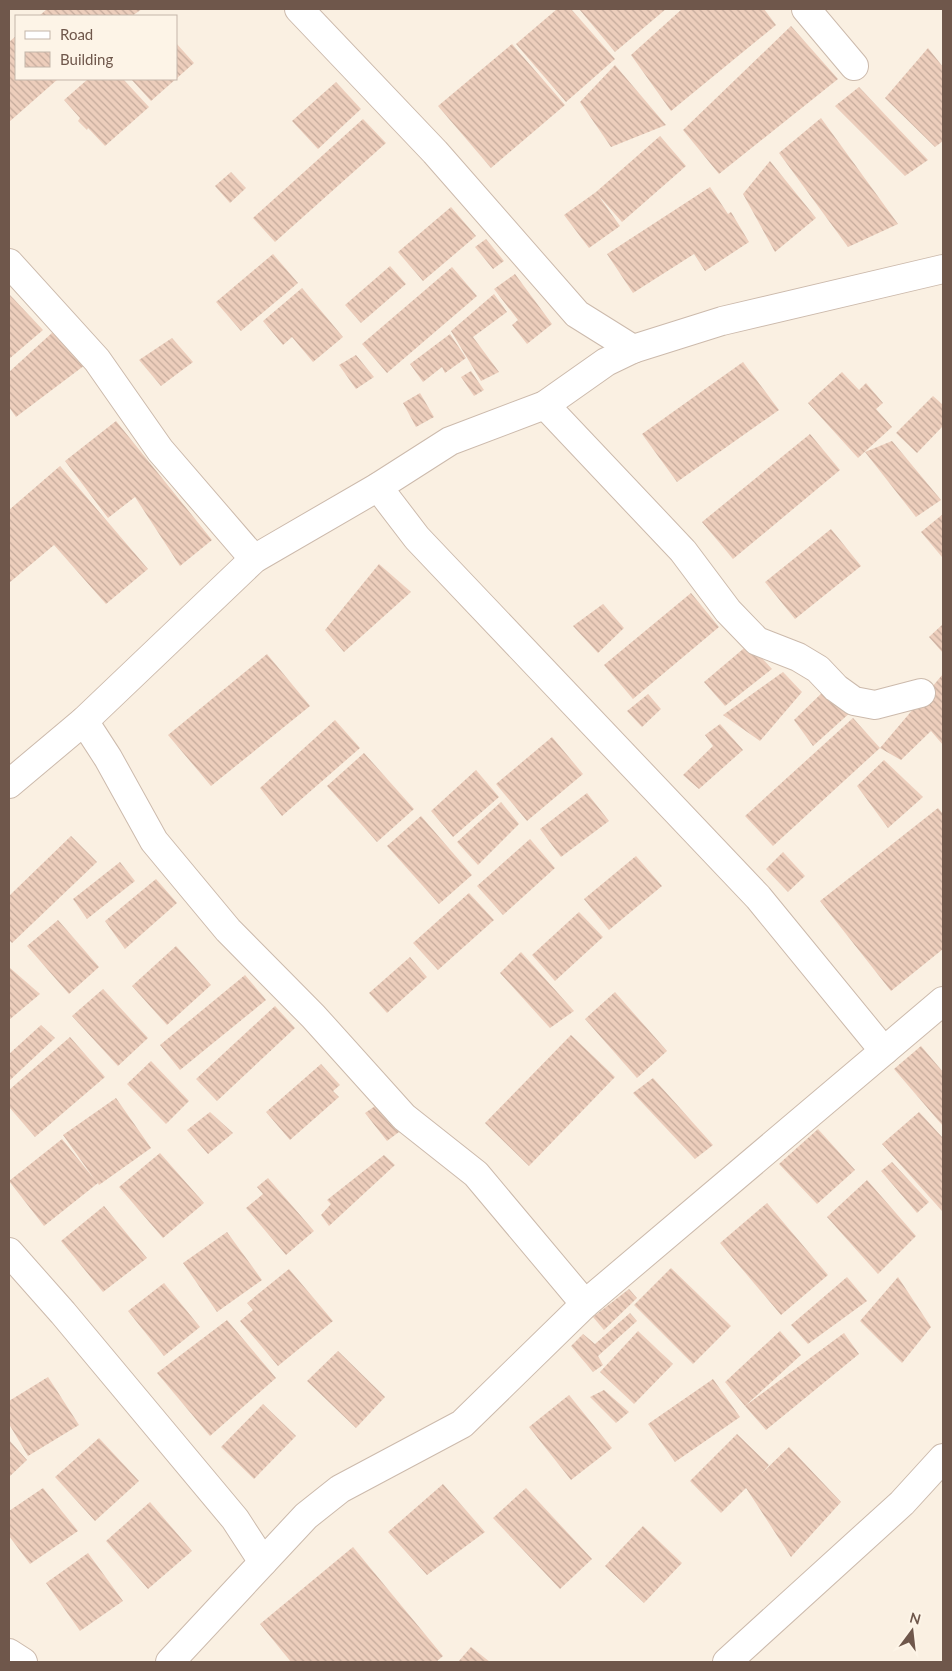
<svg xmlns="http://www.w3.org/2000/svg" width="952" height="1671" font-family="Lato,sans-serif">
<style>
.building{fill:url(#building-back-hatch)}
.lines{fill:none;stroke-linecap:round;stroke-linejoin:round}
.street-casing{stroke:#ccbaac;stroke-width:30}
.street{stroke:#fff;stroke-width:28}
</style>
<defs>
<pattern id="building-back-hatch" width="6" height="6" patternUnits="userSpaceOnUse" patternTransform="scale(1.25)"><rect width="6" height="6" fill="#edcebc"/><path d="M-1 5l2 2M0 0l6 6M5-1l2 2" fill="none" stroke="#c4aa9b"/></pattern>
</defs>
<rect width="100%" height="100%" fill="#faf0e2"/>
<!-- building -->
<g class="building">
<polygon points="47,9 142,9 132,16 39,16"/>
<polygon points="557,9 571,9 615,59 566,102 516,44"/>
<polygon points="579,9 666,9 615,52"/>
<polygon points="682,9 764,9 776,25 671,111 631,55"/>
<polygon points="791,26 838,79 719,174 683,130"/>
<polygon points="16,36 16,79 58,79 9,122 9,42"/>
<polygon points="176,43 194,63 151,101 131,79 176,79"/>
<polygon points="512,44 565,105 491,168 438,106"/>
<polygon points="928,48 943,67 943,141 935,147 885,98"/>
<polygon points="615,65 666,125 611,147 580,102"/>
<polygon points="88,79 123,79 149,107 105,146 88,128 87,130 78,121 80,118 64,100"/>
<polygon points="336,82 361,109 318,149 292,121"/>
<polygon points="859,87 928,160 905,176 835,106"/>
<polygon points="821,118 898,224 848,247 779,153"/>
<polygon points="363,119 386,143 275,242 253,218"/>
<polygon points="660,136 686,166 622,222 598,195 620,226 589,248 564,215 596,192"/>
<polygon points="770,161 816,218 775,252 743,194"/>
<polygon points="231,172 246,188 230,203 215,186"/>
<polygon points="710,187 728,214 731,212 749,242 705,271 694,254 633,293 607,254"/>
<polygon points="451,207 476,236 423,281 398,252"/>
<polygon points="486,239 504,261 493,269 475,247"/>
<polygon points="273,254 298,283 241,331 216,302"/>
<polygon points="390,266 406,284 361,323 345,305"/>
<polygon points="452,267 477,296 387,373 362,344"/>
<polygon points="515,274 552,324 527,344 512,325 518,320 494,289"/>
<polygon points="302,288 343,337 313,362 292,337 283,345 263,321"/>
<polygon points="9,294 43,330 9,359"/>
<polygon points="494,294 507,312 473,337 499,372 481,381 451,331"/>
<polygon points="53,332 85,365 16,417 9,407 9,372"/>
<polygon points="450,334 466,358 445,373 442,367 423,382 410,364"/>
<polygon points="172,338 193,362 161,386 139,360"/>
<polygon points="356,355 374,377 356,389 339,365"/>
<polygon points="743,362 779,410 677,482 642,434"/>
<polygon points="471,371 484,390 474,396 461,377"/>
<polygon points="842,372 859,390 866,383 883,403 876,409 892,427 858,458 808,403"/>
<polygon points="420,393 434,417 416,427 403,403"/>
<polygon points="933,396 943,405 943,426 917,453 896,433"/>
<polygon points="116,421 212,540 180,566 135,497 108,518 65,461"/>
<polygon points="810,434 840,470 733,559 702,522"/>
<polygon points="892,441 941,500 916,517 865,452"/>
<polygon points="60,466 148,569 106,604 54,545 9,583 9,510"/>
<polygon points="943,514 943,556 942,557 921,532"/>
<polygon points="831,529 861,566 795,619 765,582"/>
<polygon points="379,564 411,592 344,652 325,630"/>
<polygon points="691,593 719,627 633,699 604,665"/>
<polygon points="603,604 624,628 598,653 573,626"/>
<polygon points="943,624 943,653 929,637"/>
<polygon points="749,644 772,669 725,706 704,682"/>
<polygon points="267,654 310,706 211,786 168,735"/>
<polygon points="783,672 802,692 760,741 723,715"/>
<polygon points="943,674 943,745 931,731 901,760 880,748 773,846 745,816 853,718 880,748"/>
<polygon points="828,687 852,711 813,746 794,720"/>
<polygon points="648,694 661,709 642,727 627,711"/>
<polygon points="335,720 360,748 282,816 260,788"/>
<polygon points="720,724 743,750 699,789 683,775 713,746 705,735"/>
<polygon points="552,737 583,774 527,821 496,784"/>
<polygon points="364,753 414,809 377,842 327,786"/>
<polygon points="884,760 923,797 888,828 857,786"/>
<polygon points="476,770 499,797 453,837 431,811"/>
<polygon points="587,793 609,821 561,857 540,829"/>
<polygon points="501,802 519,824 478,865 457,842"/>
<polygon points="938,808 943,814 943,949 891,991 820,901"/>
<polygon points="421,816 472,875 439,904 387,846"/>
<polygon points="71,836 97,862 12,943 9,940 9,896"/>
<polygon points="530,839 555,868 503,915 477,886"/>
<polygon points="783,852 805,876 788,892 766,869"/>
<polygon points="636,856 662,886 609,930 584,899"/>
<polygon points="120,862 135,881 87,919 73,899"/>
<polygon points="156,879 177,903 125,949 105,921"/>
<polygon points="469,893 494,920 438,970 413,943"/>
<polygon points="579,912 603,937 555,981 532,955"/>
<polygon points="58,920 99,967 69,994 27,946"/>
<polygon points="176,946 211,985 167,1025 132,986"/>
<polygon points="521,952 574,1011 550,1028 500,973"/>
<polygon points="410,957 427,977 387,1013 369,993"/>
<polygon points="9,967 40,994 9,1020"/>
<polygon points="245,975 266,1000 180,1070 160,1045"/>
<polygon points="103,989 148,1038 118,1066 72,1016"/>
<polygon points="615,992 667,1051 637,1078 585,1019"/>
<polygon points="275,1006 295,1028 217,1101 196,1079"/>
<polygon points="41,1025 55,1038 9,1081 9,1054"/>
<polygon points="571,1035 615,1077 529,1166 485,1123"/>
<polygon points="70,1037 105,1077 35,1137 9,1107 9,1090"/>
<polygon points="921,1046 943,1072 943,1126 894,1069"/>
<polygon points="151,1061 189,1101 166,1124 127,1084"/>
<polygon points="321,1064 340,1085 333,1091 339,1097 290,1140 266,1112"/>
<polygon points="653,1078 713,1145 695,1159 633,1093"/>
<polygon points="116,1098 151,1148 99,1185 98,1183 44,1226 9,1181 62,1139 95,1180 63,1135"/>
<polygon points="381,1102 403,1129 387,1141 365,1113"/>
<polygon points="210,1112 233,1133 208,1154 187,1130"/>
<polygon points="919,1112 943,1138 943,1212 882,1144"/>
<polygon points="818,1129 855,1170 817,1204 779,1164"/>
<polygon points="160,1153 204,1203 163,1238 119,1187"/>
<polygon points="384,1155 395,1165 329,1226 321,1215 331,1204 327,1200"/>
<polygon points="892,1162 929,1202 917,1213 881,1171"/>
<polygon points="268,1178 314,1231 286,1255 246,1208 263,1194 257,1187"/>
<polygon points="867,1180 916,1236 878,1274 827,1217"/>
<polygon points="767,1203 828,1275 781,1315 720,1243"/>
<polygon points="104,1206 147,1258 103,1292 61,1241"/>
<polygon points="227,1232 262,1280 217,1312 183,1263"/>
<polygon points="671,1268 731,1326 693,1364 634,1305"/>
<polygon points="289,1269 333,1321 278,1366 240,1321 253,1310 247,1303"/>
<polygon points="847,1277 867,1301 808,1344 791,1325"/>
<polygon points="898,1277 931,1327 902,1363 860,1321"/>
<polygon points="164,1283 200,1327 164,1356 128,1311"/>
<polygon points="629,1289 637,1298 604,1330 593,1317"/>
<polygon points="630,1313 637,1321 598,1356 603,1365 593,1372 571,1346 583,1334 595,1344"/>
<polygon points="227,1320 276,1378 210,1436 157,1373"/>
<polygon points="638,1331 673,1364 634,1404 600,1372"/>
<polygon points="780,1331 801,1355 745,1406 844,1333 859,1354 766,1430 745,1406 725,1382"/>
<polygon points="338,1351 385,1397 356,1428 307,1381"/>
<polygon points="48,1377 79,1425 28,1456 9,1424 9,1401"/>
<polygon points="713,1379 740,1417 675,1462 648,1424"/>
<polygon points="604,1390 629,1412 616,1423 590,1397"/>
<polygon points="569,1395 612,1448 571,1480 529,1427"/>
<polygon points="263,1404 296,1436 254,1479 221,1447"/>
<polygon points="737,1434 769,1465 762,1473 789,1447 841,1502 791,1557 746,1488 721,1513 690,1481"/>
<polygon points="99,1438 139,1481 95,1521 55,1477"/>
<polygon points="9,1440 27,1460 9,1477"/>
<polygon points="443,1484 485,1532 427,1575 388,1532"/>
<polygon points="43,1488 78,1531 30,1564 9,1536 9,1511"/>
<polygon points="526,1488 592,1559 560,1589 493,1518"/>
<polygon points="150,1502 192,1551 148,1589 106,1541"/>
<polygon points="643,1526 682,1563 644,1603 605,1566"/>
<polygon points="353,1547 443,1656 436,1662 291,1662 260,1624"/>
<polygon points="88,1553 123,1601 80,1631 46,1583"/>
<polygon points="471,1647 490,1662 458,1662"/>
</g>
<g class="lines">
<!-- street casing -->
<g class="street-casing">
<g id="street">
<polyline points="299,9 435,152 577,314 633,349"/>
<polyline points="806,9 854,66"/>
<polyline points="9,263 97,360 160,450 254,559"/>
<polyline points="545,405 683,551 728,611 757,641 798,657 818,669 836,688 854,701 875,705 921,693"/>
<polyline points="378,487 417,538 758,897 884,1051"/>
<polyline points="84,721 108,758 154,841 228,930 313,1016 404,1117 476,1174 585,1304"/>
<polyline points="9,784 84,721 254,559 378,487 450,441 545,405 606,362 633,349 722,321 943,269"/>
<polyline points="9,1252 63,1313 235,1519 263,1562"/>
<polyline points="9,1653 23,1662"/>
<polyline points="170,1662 306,1516 340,1489 462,1424 585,1304 943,1001"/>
<polyline points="727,1662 902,1503 943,1458"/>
</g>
</g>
<!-- street -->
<use href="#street" class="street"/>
</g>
<!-- border -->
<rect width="952" height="1671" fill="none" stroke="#6f574b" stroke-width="20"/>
<!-- legend -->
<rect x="15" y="15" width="162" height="65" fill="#fdf4e7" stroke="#c4b5a9"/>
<rect x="25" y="31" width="25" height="8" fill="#ffffff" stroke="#c4b5a9"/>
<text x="60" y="40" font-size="15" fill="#6f574b">Road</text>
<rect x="25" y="52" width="25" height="15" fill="url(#building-back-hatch)" stroke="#c4b5a9"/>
<text x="60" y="65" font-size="15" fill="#6f574b">Building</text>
<!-- north arrow -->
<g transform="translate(912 1631) rotate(15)" stroke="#fdf4e7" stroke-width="4" paint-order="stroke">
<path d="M0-4L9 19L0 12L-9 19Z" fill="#6f574b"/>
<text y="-8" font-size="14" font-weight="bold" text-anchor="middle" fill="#6f574b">N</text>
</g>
</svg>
